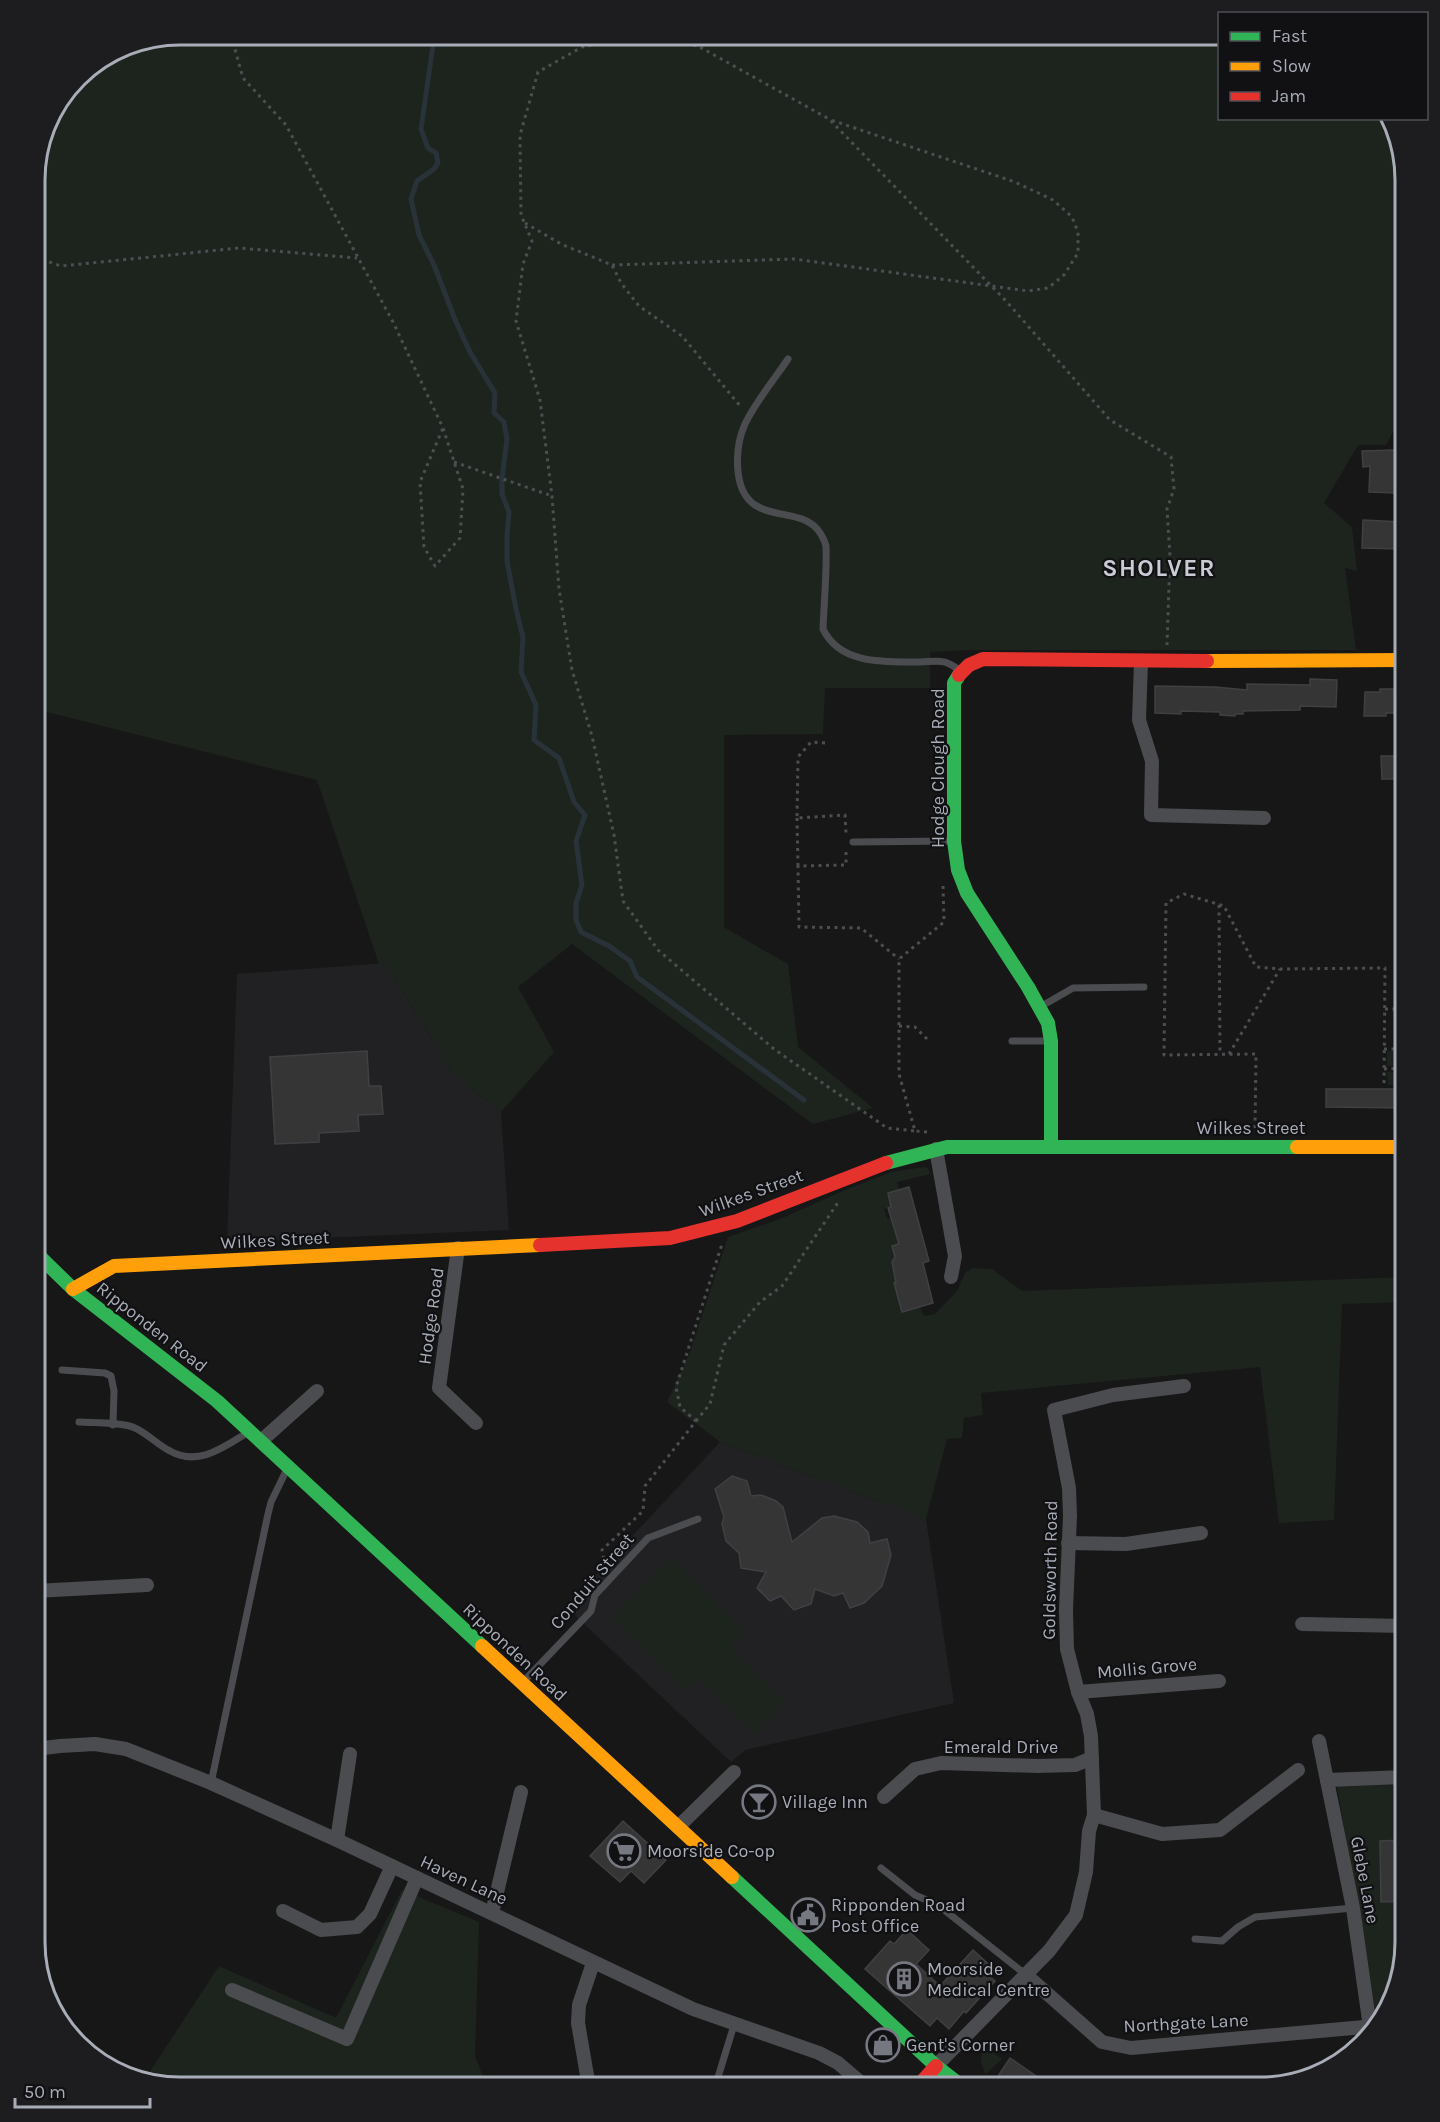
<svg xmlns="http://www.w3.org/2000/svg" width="1440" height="2122" font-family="Karla,sans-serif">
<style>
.built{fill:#212123}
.green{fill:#1d241e}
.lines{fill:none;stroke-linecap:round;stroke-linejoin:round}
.stream{stroke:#2a3239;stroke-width:5}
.building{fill:#353536;stroke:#3f4043;stroke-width:1.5}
.path{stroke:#4d4e52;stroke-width:3;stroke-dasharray:3 4.5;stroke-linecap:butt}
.lane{stroke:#4b4c50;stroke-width:7}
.street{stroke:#4b4c50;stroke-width:14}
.fast{stroke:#30b455;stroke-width:14}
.slow{stroke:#ff9f0a;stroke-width:14}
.jam{stroke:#e5322d;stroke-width:14}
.labels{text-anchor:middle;stroke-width:4.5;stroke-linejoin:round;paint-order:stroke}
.street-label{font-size:18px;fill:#a8adb8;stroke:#111113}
.poi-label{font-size:18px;fill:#a8adb8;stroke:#111113;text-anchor:start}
.district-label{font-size:24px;font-weight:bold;letter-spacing:1.5px;fill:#c9ccd4;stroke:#111113}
.rim{fill:none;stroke:#a8adb8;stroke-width:3}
</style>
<rect width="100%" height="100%" fill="#171717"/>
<!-- built -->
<g class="built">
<polygon points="386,963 453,1074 501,1112 509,1230 227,1242 237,974"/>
<polygon points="720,1442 926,1519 954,1703 745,1750 731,1762 566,1607"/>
</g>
<!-- green -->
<g class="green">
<polygon points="180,35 1219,35 1220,118 1389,119 1405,180 1405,347 1399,356 1405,361 1405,409 1386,445 1358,445 1324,503 1352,527 1357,571 1345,568 1356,650 969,650 930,652 930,688 825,688 823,734 724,735 724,927 788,964 798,1047 873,1108 813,1124 572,944 518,987 554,1052 501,1112 453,1074 386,963 379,964 317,780 35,709 35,171 46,124 77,77 125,45"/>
<rect x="1387" y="1051" width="18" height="15"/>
<polygon points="1405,1071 1405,1085 1388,1085 1387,1072"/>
<polygon points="924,1167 928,1168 930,1174 897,1182 899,1190 888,1194 891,1207 884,1209 887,1219 894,1217 899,1244 892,1246 895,1257 892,1262 893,1267 908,1280 894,1284 902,1311 920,1307 924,1316 935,1314 957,1291 965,1273 972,1268 992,1269 1022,1291 1405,1277 1405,1302 1342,1304 1334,1520 1279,1523 1260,1367 981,1393 983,1415 964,1418 962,1438 947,1439 926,1519 720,1442 667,1402 690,1352 728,1237 780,1219 845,1190 891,1172"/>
<polygon points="671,1557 745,1632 730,1647 785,1702 754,1733 700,1679 686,1692 611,1617"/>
<polygon points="1405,1785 1405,1942 1386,2013 1376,2015 1337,1786"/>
<polygon points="402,1890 479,1922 475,2056 487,2087 171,2087 99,2063 85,2048 147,2076 219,1966 336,2018"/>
<path d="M985 2047 1002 2059 986 2074C981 2065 978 2056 985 2047Z"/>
</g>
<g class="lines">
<!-- stream -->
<polyline class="stream" points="439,35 434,38 421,129 428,148 436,153 438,163 434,169 417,181 411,199 419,235 434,265 456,322 470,352 495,393 494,413 504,422 507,439 502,478 502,494 509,512 507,536 507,561 516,609 523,637 521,672 536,705 534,740 559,758 574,802 585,815 576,841 582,885 576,903 576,920 581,932 609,946 630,961 637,977 804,1100"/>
</g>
<!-- building -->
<g class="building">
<polygon points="1396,450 1396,493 1369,492 1370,466 1363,467 1362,451"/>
<polygon points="1363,520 1402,522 1402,549 1362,548"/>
<polygon points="1310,679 1337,680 1336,707 1300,706 1300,710 1243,711 1243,714 1235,714 1235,716 1220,715 1220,712 1181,711 1181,714 1155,713 1155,686 1215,687 1247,690 1247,684 1310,685"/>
<polygon points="1380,689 1406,689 1406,713 1386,713 1386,716 1364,716 1365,692 1380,692"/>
<polygon points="1381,756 1405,756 1405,779 1382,779"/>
<polygon points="367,1051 369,1086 381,1086 383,1114 358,1115 359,1131 319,1133 319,1142 275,1144 270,1057"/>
<polygon points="1326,1089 1406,1089 1406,1108 1326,1107"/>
<polygon points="909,1187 929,1261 923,1263 933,1303 902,1312 894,1283 896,1283 892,1262 895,1257 892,1246 899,1244 888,1208 891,1207 888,1193"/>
<polygon points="732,1476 747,1481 751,1496 761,1495 776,1501 783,1507 792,1542 822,1518 834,1516 857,1522 868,1532 870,1543 887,1539 891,1555 882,1586 864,1603 850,1608 843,1593 834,1596 815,1589 811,1604 794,1610 781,1596 770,1601 757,1588 766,1572 741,1568 739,1553 726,1541 722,1524 724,1517 715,1489"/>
<polygon points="623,1821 666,1860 644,1883 631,1871 620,1882 590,1856"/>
<polygon points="1406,1840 1406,1901 1381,1902 1380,1841"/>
<polygon points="907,1930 929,1950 916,1964 940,1986 973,1950 995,1970 989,1976 995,1981 966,2013 964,2011 949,2029 937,2018 930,2026 865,1969 890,1941 894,1944"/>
<polygon points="1010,2058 1052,2087 1007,2087 996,2079"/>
</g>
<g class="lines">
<!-- path -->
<g class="path">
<polyline points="231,35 243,78 286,125 393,322 443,428 463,489 460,538 435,566 424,547 420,482 443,428"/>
<polyline points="642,35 698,46"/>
<polyline points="643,35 582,47 538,72 520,135 521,215 532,241 523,264 516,321 540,400 552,496 559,589 572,670 592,736 614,835 623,901 658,950 774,1049 887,1128 915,1131"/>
<polyline points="692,35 698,46 829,119 1007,302 1110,420 1171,457 1174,489 1167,509 1170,556 1167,645"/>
<polyline points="525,223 561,244 612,265 621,283 639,306 682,336 741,407"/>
<polyline points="35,257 61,266 239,248 357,258"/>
<polyline points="612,265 794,259 1028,291 1048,288 1064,275 1078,253 1078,232 1072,217 1053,200 1015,182 831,120"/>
<polyline points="454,462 552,496"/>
<polyline points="825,743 811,742 798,757 797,818 845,815 846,833"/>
<polyline points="797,818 798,866"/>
<polyline points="846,852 846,865 798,866 799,927 861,928 899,959"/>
<polyline points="1219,905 1220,1054"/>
<polyline points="1385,1009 1405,1009"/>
<polyline points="899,1026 915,1027 929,1041"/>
<polyline points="1384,1049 1405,1049"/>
<polyline points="1229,1054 1280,969"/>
<polyline points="1384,1069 1405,1068"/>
<polyline points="1255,1128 1256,1054 1164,1055 1166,903 1184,894 1224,906 1256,967 1280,969 1385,968 1384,1086"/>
<polyline points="927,1132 915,1131 899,1074 899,959 944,922 943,885"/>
<polyline points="696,1421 710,1404 724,1345 760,1302 782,1286 839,1201"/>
<polyline points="605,1566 602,1550 643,1511 645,1486 696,1421 680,1407 676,1387 722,1244"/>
</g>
<!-- lane -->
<g class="lane">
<path d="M788 359C774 380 756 401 745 424 735 446 732 490 755 505 774 518 802 511 818 530 821 534 825 542 826 546 827 573 824 602 823 629 840 665 886 662 920 662 928 662 937 660 944 662 950 663 956 668 961 671"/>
<polyline points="853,842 952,841"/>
<polyline points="1040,1007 1073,988 1144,987"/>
<polyline points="1012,1041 1048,1041"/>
<polyline points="62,1370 105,1373 111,1376 114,1391 113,1425"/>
<path d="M79 1422C94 1423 123 1422 135 1428 148 1434 158 1445 170 1451 198 1467 224 1447 247 1433"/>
<polyline points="525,1680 591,1611 595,1595 648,1538 698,1519"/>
<polyline points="211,1783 268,1514 271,1502 287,1469"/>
<polyline points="881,1868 915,1895 938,1905 1025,1974"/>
<polyline points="1195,1939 1222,1941 1238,1927 1255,1917 1353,1908"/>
<polyline points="715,2087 734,2025"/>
</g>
<!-- street -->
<g class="street">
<polyline points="1141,662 1139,720 1152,761 1151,815 1264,818"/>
<polyline points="936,1149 955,1256 951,1277"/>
<polyline points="458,1248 439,1388 476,1423"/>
<polyline points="261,1441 317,1391"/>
<polyline points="1068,1543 1126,1544 1201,1533"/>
<polyline points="35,1591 147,1585"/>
<polyline points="1302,1624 1405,1626"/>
<polyline points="1078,1692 1219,1681"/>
<polyline points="1319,1741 1353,1908 1370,2027"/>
<polyline points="35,1749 60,1746 95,1744 126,1749 211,1783 337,1840 693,2009 819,2053 838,2063 866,2087"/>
<polyline points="1327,1780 1405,1777"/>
<polyline points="884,1797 915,1769 941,1763 1037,1766 1075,1765 1092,1758"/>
<polyline points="1094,1815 1162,1834 1220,1830 1298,1770"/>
<polyline points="678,1827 734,1772"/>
<polyline points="337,1840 350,1754"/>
<polyline points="283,1911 321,1930 357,1927 370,1914 392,1866"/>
<polyline points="492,1913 521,1792"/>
<polyline points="1025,1974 1102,2042 1131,2048 1375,2026"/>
<polyline points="232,1990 347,2039 417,1878"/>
<polyline points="936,2066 1049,1951 1076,1915 1086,1872 1089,1831 1094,1815 1091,1736 1087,1714 1078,1692 1067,1649 1066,1610 1070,1516 1069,1488 1054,1410 1113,1395 1184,1386"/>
<polyline points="589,2087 578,2023 579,2005 593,1963"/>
</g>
<!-- fast -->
<g class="fast">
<polyline points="959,675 954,683 954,841 958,870 967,893 1028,987 1048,1023 1051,1041 1051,1146"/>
<polyline points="886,1163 947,1147 1297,1147"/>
<polyline points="35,1252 73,1289 217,1401 482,1646"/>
<polyline points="732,1877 936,2066 963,2087"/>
</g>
<!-- slow -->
<g class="slow">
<polyline points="1207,661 1405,660"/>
<polyline points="1297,1147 1405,1147"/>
<polyline points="73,1289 114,1266 540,1245"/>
<polyline points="482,1646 732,1877"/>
</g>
<!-- jam -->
<g class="jam">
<polyline points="959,675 969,665 983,659 1207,661"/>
<polyline points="540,1245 670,1238 737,1221 886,1163"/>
<polyline points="917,2087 936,2066"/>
</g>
</g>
<!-- icons -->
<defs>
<g id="bar-ring" transform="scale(1.725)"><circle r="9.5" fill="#111113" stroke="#757880" stroke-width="1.5"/><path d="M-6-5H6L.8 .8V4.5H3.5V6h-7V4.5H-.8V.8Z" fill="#757880"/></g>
<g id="supermarket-ring" transform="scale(1.725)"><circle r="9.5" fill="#111113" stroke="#757880" stroke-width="1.5"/><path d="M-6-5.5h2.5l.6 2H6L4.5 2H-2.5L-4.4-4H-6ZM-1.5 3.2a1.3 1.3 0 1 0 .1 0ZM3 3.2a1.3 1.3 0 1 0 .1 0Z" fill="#757880"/></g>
<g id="civic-ring" transform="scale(1.725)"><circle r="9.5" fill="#111113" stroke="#757880" stroke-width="1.5"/><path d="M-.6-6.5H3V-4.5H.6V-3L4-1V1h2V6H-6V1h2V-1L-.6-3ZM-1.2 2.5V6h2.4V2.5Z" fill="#757880"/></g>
<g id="building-ring" transform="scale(1.725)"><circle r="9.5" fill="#111113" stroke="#757880" stroke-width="1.5"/><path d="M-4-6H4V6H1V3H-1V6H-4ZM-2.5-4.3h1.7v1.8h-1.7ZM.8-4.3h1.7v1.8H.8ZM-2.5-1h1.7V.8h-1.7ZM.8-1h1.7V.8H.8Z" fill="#757880"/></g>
<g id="shop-ring" transform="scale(1.725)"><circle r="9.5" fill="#111113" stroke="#757880" stroke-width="1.5"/><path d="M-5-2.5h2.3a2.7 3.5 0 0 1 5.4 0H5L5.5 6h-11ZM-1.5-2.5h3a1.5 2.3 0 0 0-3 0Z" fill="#757880"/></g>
</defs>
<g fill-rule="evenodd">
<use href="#bar-ring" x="759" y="1802"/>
<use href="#supermarket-ring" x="624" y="1851"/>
<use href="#civic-ring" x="808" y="1915"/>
<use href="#building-ring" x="904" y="1979"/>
<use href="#shop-ring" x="883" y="2045"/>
</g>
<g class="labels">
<!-- street labels -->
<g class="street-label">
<text transform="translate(938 768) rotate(-90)" y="6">Hodge Clough Road</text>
<text x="1251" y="1134">Wilkes Street</text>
<text transform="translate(751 1193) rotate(-20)" y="6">Wilkes Street</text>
<text transform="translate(275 1240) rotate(-3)" y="6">Wilkes Street</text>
<text transform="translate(431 1316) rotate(-82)" y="6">Hodge Road</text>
<text transform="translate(152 1327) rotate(38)" y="6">Ripponden Road</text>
<text transform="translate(1050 1570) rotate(-89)" y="6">Goldsworth Road</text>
<text transform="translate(592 1581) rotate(-50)" y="6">Conduit Street</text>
<text transform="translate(515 1652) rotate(43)" y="6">Ripponden Road</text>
<text transform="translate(1147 1668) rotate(-5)" y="6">Mollis Grove</text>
<text x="1001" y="1753">Emerald Drive</text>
<text transform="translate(464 1880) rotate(25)" y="6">Haven Lane</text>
<text transform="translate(1365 1880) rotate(79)" y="6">Glebe Lane</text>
<text transform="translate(1186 2023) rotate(-3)" y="6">Northgate Lane</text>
</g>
<!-- poi labels -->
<g class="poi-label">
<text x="782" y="1808">Village Inn</text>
<text x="647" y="1857">Moorside Co-op</text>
<text x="831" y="1911">Ripponden Road<tspan x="831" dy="21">Post Office</tspan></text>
<text x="927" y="1975">Moorside<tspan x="927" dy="21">Medical Centre</tspan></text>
<text x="906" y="2051">Gent's Corner</text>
</g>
<!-- district labels -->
<g class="district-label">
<text x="1159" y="576">SHOLVER</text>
</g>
</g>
<!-- crop -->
<path d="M0 0H1440V2122H0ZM180 45H1260A135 135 0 0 1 1395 180V1942A135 135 0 0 1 1260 2077H180A135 135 0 0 1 45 1942V180A135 135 0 0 1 180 45Z" fill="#1d1d20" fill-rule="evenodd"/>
<path class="rim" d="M180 45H1260A135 135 0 0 1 1395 180V1942A135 135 0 0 1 1260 2077H180A135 135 0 0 1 45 1942V180A135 135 0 0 1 180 45Z"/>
<!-- legend -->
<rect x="1218" y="12" width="210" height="108" fill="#111113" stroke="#4d4f55" stroke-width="1.5"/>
<rect x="1230" y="32" width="30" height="9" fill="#30b455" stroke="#4d4f55" stroke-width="1.5"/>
<text x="1272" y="42" font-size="18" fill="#a8adb8">Fast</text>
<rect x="1230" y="62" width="30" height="9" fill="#ff9f0a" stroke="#4d4f55" stroke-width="1.5"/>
<text x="1272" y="72" font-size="18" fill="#a8adb8">Slow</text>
<rect x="1230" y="92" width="30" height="9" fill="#e5322d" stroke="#4d4f55" stroke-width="1.5"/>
<text x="1272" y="102" font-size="18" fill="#a8adb8">Jam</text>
<!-- scale -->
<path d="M15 2098v9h135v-9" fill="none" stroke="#a8adb8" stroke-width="3"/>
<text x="24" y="2098" font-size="18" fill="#a8adb8" stroke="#111113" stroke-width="4.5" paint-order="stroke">50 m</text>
</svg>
